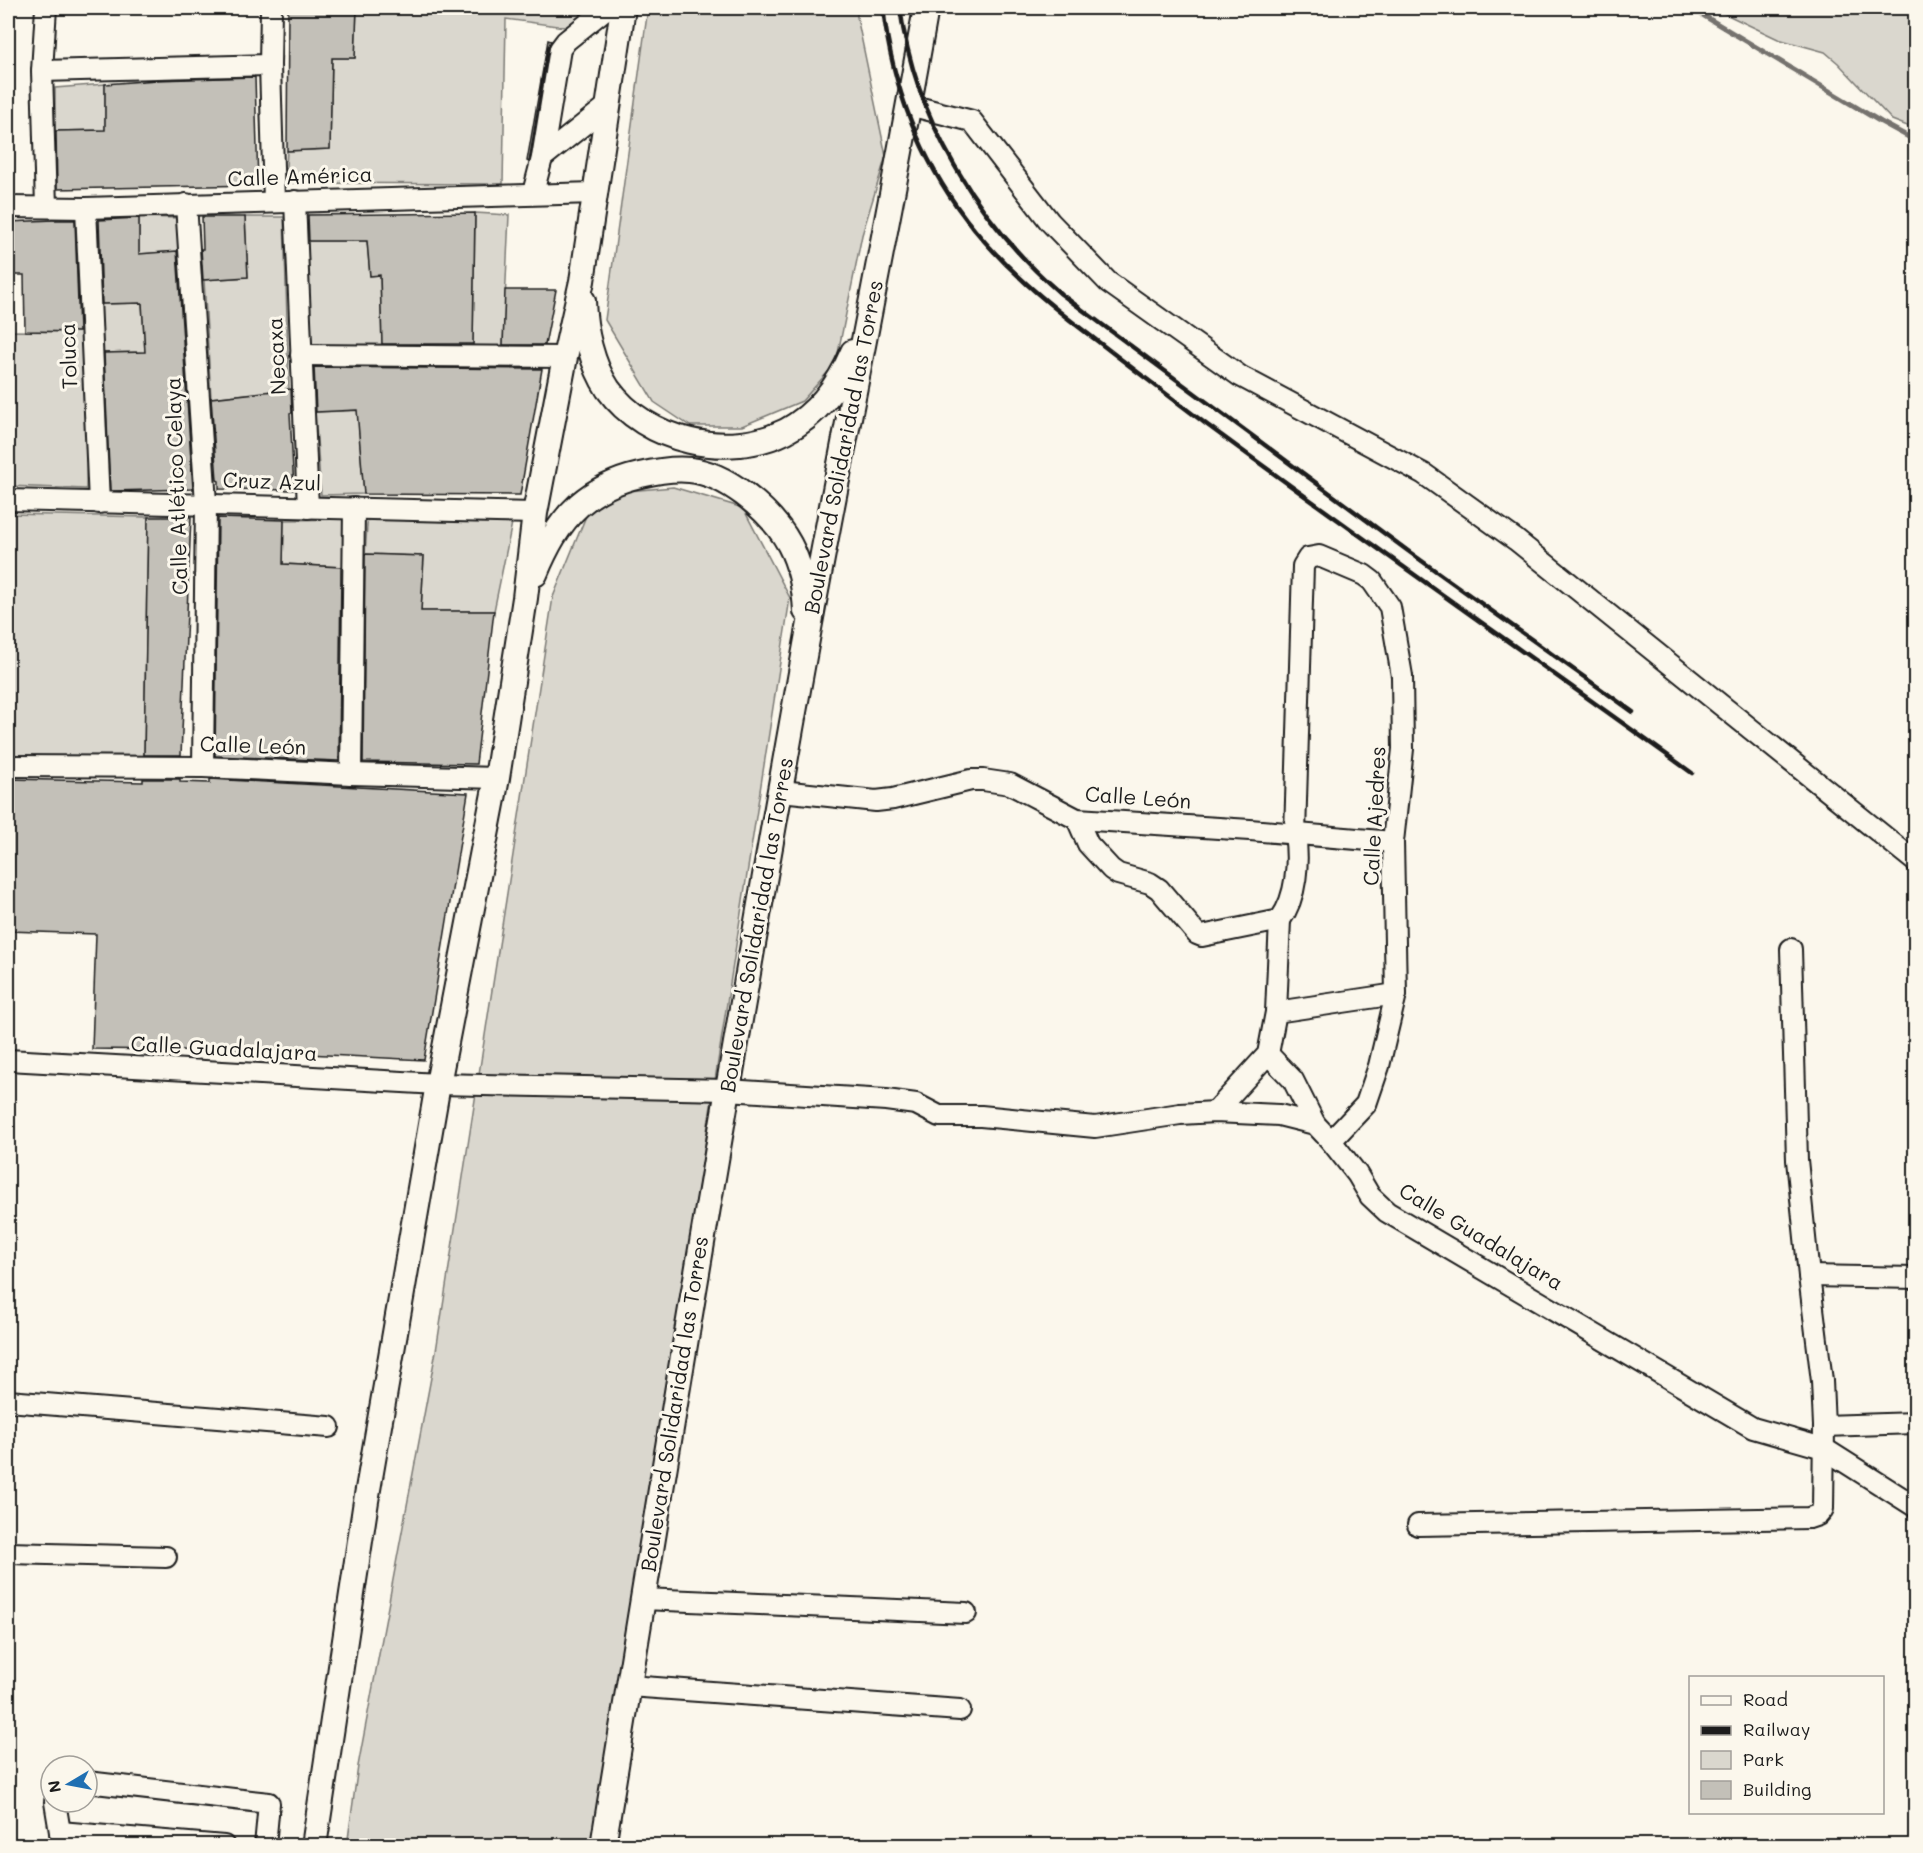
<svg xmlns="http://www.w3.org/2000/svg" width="1923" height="1853" font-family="Mali,sans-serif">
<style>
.green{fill:#dad7ce;stroke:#7b7a75;stroke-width:1.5}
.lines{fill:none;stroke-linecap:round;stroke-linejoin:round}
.stream{stroke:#74726e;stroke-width:5}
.building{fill:#c3c0b8;stroke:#1c1c1c;stroke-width:1.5}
.minor-casing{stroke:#1c1c1c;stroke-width:24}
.major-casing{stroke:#1c1c1c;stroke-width:28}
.minor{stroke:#fbf7ec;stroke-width:20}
.major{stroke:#fbf7ec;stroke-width:24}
.rail{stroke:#1c1c1c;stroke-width:4.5}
.labels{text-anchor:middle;stroke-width:6;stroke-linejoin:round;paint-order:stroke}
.street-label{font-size:21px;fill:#1c1c1c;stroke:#fbf7ec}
</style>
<rect width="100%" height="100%" fill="#fbf7ec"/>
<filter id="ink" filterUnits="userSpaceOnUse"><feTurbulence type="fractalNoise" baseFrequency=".0167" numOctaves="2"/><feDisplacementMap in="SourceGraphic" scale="12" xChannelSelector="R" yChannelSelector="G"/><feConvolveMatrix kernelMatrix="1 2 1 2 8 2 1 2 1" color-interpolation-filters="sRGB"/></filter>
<g filter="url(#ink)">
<!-- green -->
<g class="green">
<polygon points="357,8 584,8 572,28 506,19 503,184 285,183 287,151 330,149 332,58 355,58"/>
<polygon points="648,8 857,8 857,17 886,156 862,235 836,363 802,401 742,426 690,426 654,402 605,320"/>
<polygon points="1713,8 1915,8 1915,129 1892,120 1838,63 1825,52 1778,39"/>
<polygon points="105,84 105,130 55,131 55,88"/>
<polygon points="475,213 509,215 503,346 473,346"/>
<polygon points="139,217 179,218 181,251 139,254"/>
<polygon points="245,217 284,217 289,389 211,398 204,280 248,277"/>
<polygon points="302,241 367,241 370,276 380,275 382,346 305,347"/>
<polygon points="142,303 145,352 102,353 101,304"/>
<polygon points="8,331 88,332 86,489 8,486"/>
<polygon points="370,410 359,431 364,494 321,495 315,412"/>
<polygon points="673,487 743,508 790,598 596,1845 347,1846 358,1766 436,1351 553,597 595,494"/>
<polygon points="368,512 512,523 494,611 421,611 424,556 365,554"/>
<polygon points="8,514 148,517 144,758 8,755"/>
<polygon points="347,519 345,567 283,564 284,520"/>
</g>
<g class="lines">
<!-- stream -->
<polyline class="stream" points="1691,8 1881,122 1916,141"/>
</g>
<!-- building -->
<g class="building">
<polygon points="288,8 357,8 355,58 332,58 330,149 287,151"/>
<polygon points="548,40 551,41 548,47 529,162 527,161"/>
<polygon points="255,77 258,185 57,189 56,131 105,130 105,84 157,80"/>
<polygon points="475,213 473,344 382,344 380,275 370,276 367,241 309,241 308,215"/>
<polygon points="202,217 245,217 248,277 203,280 201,249 203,249"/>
<polygon points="139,218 139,254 177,251 193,489 110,491 104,353 145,352 142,303 102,304 99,220"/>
<polygon points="54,220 75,220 79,332 25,331 24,275 8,275 8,222"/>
<polygon points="505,290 556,290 545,345 503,345"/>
<polygon points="314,367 542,369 520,495 364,494 357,410 316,412"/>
<polygon points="291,389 292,413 290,413 294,490 219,489 219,481 217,480 211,398"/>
<polygon points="148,517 191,517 181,755 144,755"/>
<polygon points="218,518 284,520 283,564 341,567 339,761 215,756"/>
<polygon points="365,554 424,556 421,611 494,611 476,764 363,762"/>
<polygon points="8,779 143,782 143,779 180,779 180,782 210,783 210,779 468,793 424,1060 249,1051 92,1049 96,934 8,931"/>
</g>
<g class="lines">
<!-- minor casing -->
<g class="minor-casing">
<g id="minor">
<polyline points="46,8 42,71 46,207"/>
<polyline points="271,8 270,65 274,202"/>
<polyline points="42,71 270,65"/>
<polyline points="909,105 972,121 1050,222 1108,282 1240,376 1424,474 1516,540 1916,862"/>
<polyline points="542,158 607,106"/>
<polyline points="533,193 542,158 560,49 566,41 607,8"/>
<polyline points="295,201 308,508"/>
<polyline points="186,204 206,503 203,767"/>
<polyline points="8,207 86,208 594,193"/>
<polyline points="86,208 99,503"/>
<polyline points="301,355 565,357"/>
<polyline points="8,500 535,513"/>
<polyline points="8,766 203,767 351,774 497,778"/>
<polyline points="351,774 354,508"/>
<polyline points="781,791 876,801 893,799 971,780 983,780 1010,784 1077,819 1250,830 1393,842"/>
<path d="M1077 819 1088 844 1111 869 1118 874 1150 883 1159 889 1197 934 1202 936 1280 920C1297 897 1299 861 1295 834L1303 566 1308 558 1319 556 1364 575 1372 581 1390 607 1402 676 1403 749 1393 842 1396 994 1379 1066 1366 1104 1331 1141"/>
<polyline points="1276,1012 1280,920"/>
<polyline points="1268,1054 1293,1080 1315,1124"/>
<polyline points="8,1060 438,1084 727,1090 886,1100 916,1104 939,1116 981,1116 1095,1127 1180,1114 1215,1112 1279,1115 1315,1124 1331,1141 1357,1174 1370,1196 1387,1212 1753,1428 1823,1448 1916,1507"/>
<polyline points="1215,1112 1268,1054 1276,1012 1396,994"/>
<polyline points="1809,1276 1916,1278"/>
<polyline points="8,1401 329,1427"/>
<polyline points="1824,1426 1916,1423"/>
<polyline points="1418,1525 1809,1518 1818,1515 1823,1509 1824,1426 1822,1381 1809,1276 1797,1160 1791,949"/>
<polyline points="8,1553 166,1557"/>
<polyline points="643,1599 966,1613"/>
<polyline points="629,1686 960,1710"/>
<polyline points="87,1782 269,1803 265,1846"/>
<polyline points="55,1802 60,1832 65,1843"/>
<polyline points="60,1832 224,1846"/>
</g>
</g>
<!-- major casing -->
<g class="major-casing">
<g id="major">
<path d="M583 301C584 330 592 365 608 389 646 442 728 460 786 431 818 414 839 385 853 352"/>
<path d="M535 574C546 548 558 524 579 505 596 490 618 480 640 475 657 471 673 468 690 470 710 472 728 482 744 494 786 526 803 558 806 611"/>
<polyline points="314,1846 366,1501 438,1084 497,778 525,598 535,513 565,357 582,281 623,8"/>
<path d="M603 1846C668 1441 735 1037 808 634 846 425 890 217 926 8"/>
</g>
</g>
<!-- minor -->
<use href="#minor" class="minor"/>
<!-- major -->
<use href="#major" class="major"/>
<!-- rail -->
<g class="rail">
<path d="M883 8C892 84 919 157 966 219 1003 267 1048 304 1096 340 1132 368 1169 396 1206 424 1366 542 1530 656 1692 773"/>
<path d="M900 8C915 120 977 221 1061 294L1408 551 1633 712"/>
</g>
</g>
</g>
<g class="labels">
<!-- street labels -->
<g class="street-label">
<text transform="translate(300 177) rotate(-2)" y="7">Calle América</text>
<text transform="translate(69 356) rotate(-92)" y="7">Toluca</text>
<text transform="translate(277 356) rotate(-93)" y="7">Necaxa</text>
<text transform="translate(844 447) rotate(-79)" y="7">Boulevard Solidaridad las Torres</text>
<text transform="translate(272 482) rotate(2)" y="7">Cruz Azul</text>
<text transform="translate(177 486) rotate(-92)" y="7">Calle Atlético Celaya</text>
<text transform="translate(253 746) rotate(2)" y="7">Calle León</text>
<text transform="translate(1138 798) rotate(4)" y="7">Calle León</text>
<text transform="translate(1375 816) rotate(-87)" y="7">Calle Ajedres</text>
<text transform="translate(757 925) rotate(-80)" y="7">Boulevard Solidaridad las Torres</text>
<text transform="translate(224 1049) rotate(3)" y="7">Calle Guadalajara</text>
<text transform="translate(1481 1237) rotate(31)" y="7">Calle Guadalajara</text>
<text transform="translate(675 1404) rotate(-81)" y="7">Boulevard Solidaridad las Torres</text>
</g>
</g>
<!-- margin -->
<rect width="1923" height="1853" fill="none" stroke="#fbf7ec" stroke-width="30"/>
<rect x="15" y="15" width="1893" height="1823" fill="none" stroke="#1c1c1c" stroke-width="2" filter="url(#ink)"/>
<!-- legend -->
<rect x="1689" y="1676" width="195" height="138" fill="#fbf7ec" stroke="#a29f99" stroke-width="1.5"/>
<rect x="1701" y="1696" width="30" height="9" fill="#fbf7ec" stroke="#a29f99" stroke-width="1.5"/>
<text x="1743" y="1706" font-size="18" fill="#1c1c1c">Road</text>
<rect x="1701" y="1726" width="30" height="9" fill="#1c1c1c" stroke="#a29f99" stroke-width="1.5"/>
<text x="1743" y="1736" font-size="18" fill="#1c1c1c">Railway</text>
<rect x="1701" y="1751" width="30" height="18" fill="#dad7ce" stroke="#a29f99" stroke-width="1.5"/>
<text x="1743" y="1766" font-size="18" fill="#1c1c1c">Park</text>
<rect x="1701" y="1781" width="30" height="18" fill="#c3c0b8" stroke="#a29f99" stroke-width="1.5"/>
<text x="1743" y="1796" font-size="18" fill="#1c1c1c">Building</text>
<!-- north arrow -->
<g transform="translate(69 1784) rotate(260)"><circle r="28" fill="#fbf7ec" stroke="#a29f99" stroke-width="1.5"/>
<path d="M0-4.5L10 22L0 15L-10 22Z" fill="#1f6fb2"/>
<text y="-9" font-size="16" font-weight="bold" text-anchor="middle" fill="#1c1c1c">N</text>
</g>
</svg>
